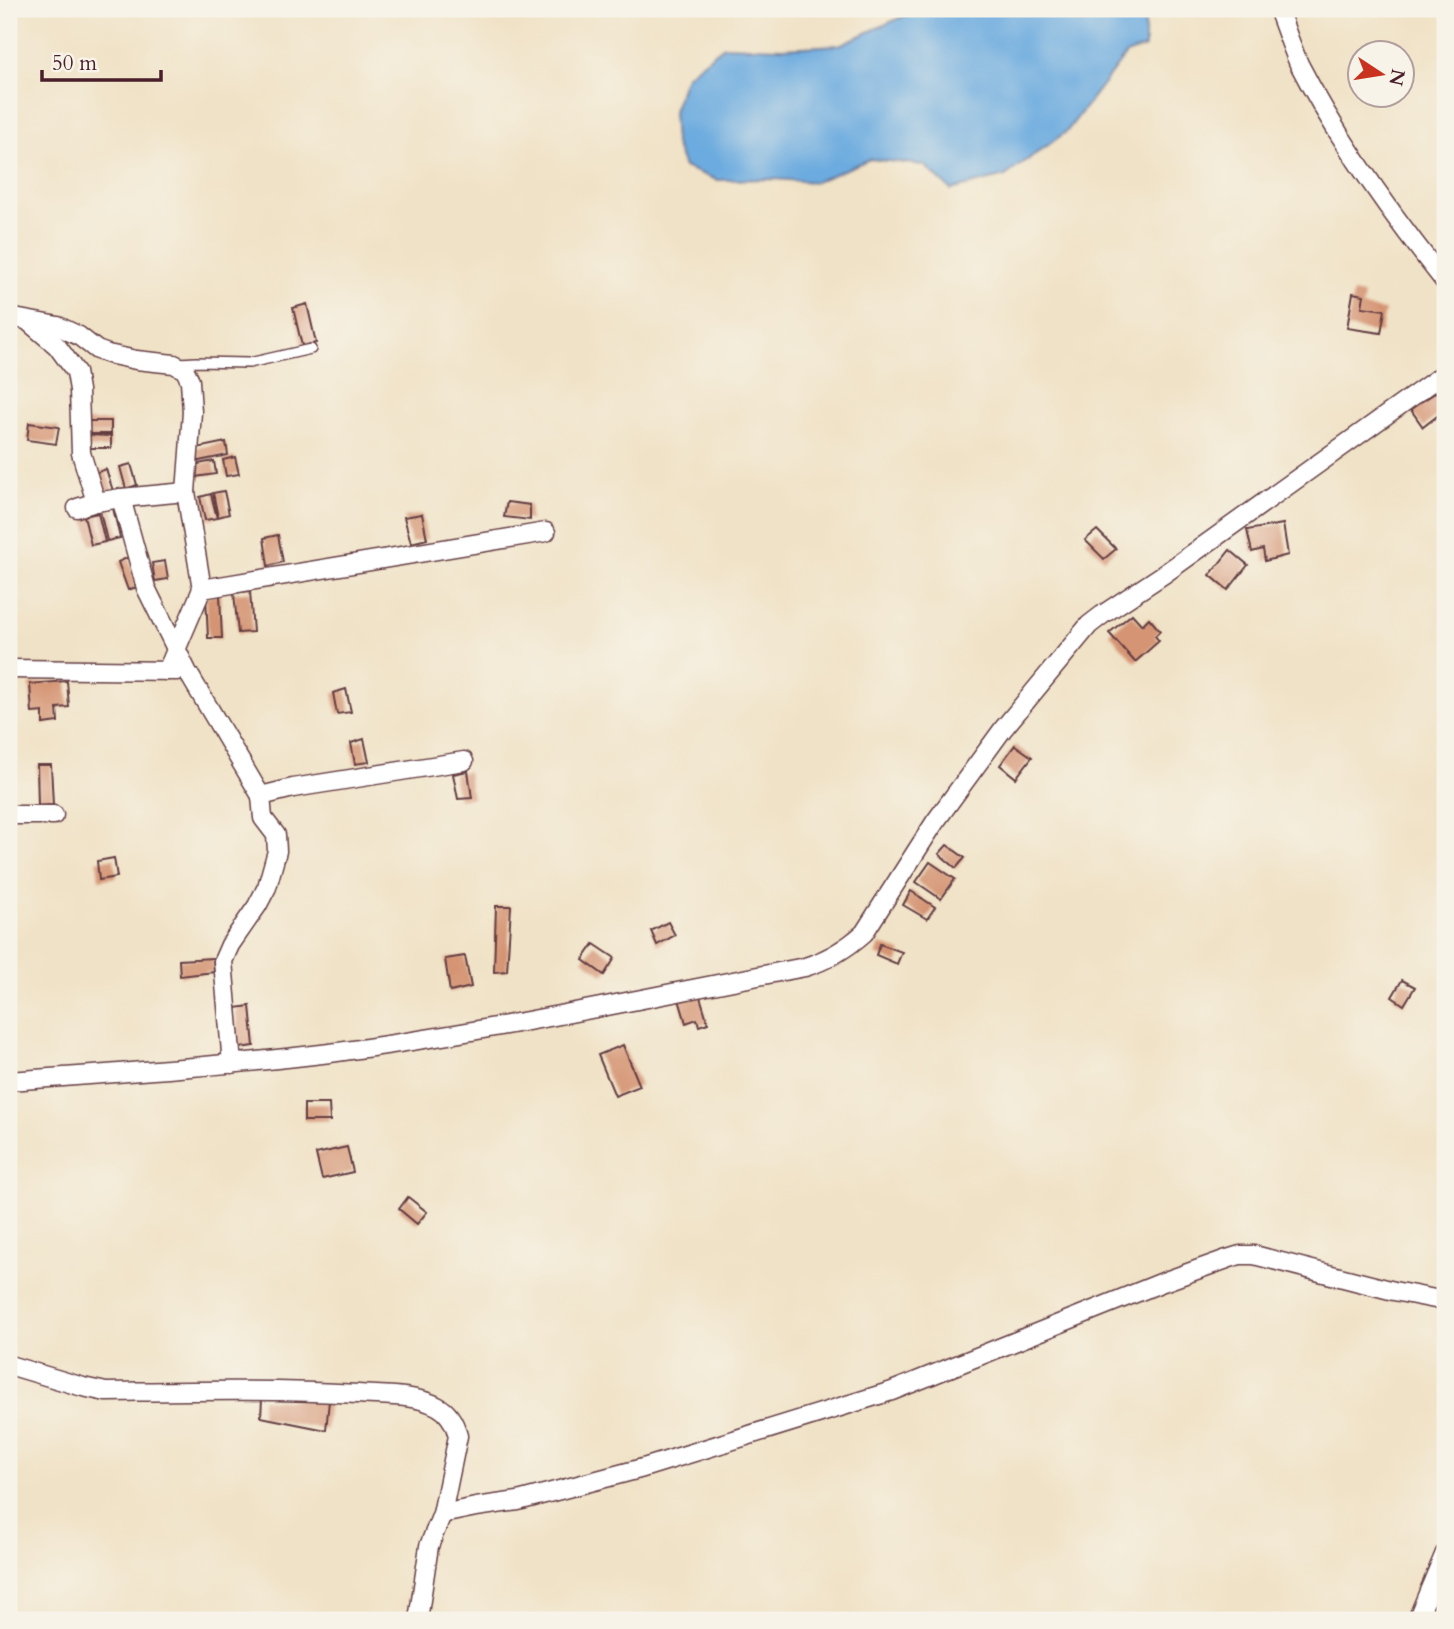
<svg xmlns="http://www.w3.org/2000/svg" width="1454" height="1629" font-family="Cardo,serif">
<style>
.water{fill:#6cabdf;stroke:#5b6585;stroke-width:2}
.building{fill:#d59574}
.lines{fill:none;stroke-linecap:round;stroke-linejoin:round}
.service-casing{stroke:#633c42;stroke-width:12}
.minor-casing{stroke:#633c42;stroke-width:21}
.service{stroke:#fff;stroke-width:9}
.minor{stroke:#fff;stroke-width:18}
</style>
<rect width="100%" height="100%" fill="#f7f3e8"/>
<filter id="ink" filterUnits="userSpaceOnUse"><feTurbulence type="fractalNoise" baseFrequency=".0143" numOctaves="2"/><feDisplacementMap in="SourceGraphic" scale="14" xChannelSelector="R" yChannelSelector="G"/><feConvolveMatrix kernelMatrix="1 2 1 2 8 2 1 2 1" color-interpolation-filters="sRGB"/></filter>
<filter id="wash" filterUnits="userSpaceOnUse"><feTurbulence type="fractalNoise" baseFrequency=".00686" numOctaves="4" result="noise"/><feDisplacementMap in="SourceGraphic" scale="28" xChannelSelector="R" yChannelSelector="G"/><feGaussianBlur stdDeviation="1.57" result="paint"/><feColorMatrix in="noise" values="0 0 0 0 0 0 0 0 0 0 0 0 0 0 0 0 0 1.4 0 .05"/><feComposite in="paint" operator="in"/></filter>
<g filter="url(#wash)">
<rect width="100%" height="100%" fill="#f0e2c6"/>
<!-- water -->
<polygon class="water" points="920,9 979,11 1062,9 1080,23 1145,12 1145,47 1126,54 1067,131 1005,176 951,190 924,165 870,159 815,182 774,179 717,180 684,167 675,144 673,111 686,76 724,46 783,48 839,45"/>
<g id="blocks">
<!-- building -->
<g class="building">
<polygon points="1353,293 1364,295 1362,307 1385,310 1381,333 1347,328"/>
<polygon points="307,304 316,343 302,346 293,308"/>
<polygon points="1438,391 1443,400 1445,399 1445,410 1423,427 1409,407 1423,398 1424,400"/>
<rect x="86" y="421" width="25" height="13"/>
<polygon points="29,423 59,427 56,444 27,440"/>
<polygon points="86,435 111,436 111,448 86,448"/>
<polygon points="226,442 228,455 194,462 192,449"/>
<polygon points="235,457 239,474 226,476 223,460"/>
<polygon points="214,461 216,474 195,477 193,465"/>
<polygon points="131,464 137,485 126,489 120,467"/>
<polygon points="106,469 113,491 102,494 95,473"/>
<polygon points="224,491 229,514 218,517 213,493"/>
<polygon points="211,494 217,518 205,520 200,497"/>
<polygon points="507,502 530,505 530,520 504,517"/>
<polygon points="113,508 120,538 107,541 100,511"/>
<polygon points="98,513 105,542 91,545 84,516"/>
<polygon points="422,514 427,539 411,543 404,517"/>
<polygon points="1283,524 1288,555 1265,561 1263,549 1252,552 1247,530"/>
<polygon points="1097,530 1116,549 1104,559 1085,540"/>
<polygon points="278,535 283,562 268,566 264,538"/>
<polygon points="1230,550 1248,565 1228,590 1210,575"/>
<polygon points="129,557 137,587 128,590 118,562"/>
<polygon points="165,561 168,579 155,581 152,563"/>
<polygon points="250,591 253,632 238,633 234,593"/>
<polygon points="220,595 222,638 208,638 206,596"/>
<polygon points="1132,614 1142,625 1149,618 1160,631 1155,636 1159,641 1135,662 1109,633"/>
<polygon points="67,681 69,707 57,708 58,722 43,724 43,712 32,713 30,684"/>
<polygon points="346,689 351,712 337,714 333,693"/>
<polygon points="364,739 369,762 355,764 351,743"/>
<polygon points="1015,745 1032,757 1016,778 1000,765"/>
<polygon points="37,765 51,765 53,805 38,806"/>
<polygon points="468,771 472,798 458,799 453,774"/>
<polygon points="947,845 965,858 956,868 939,854"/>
<polygon points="114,858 117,877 99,880 97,861"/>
<polygon points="930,862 955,879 941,899 916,882"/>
<polygon points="911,891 935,907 927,919 903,905"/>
<polygon points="496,906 511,906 507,971 494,972"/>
<polygon points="668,922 675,935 657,945 651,931"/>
<polygon points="594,944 615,958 604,975 583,960"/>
<polygon points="880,944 902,952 897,964 876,955"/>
<polygon points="465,956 471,987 450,992 445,959"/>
<polygon points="213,958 214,972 180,976 179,960"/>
<polygon points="1402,980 1415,987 1404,1005 1392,997"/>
<polygon points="698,990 708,1023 699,1026 697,1019 686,1023 678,996"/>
<polygon points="250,1006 254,1046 239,1048 236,1008"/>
<polygon points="623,1045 640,1086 615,1096 598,1055"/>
<polygon points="304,1104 329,1104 330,1121 304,1121"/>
<polygon points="347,1147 353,1172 322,1179 316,1154"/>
<polygon points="408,1197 427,1212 417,1224 399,1209"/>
<polygon points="262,1399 329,1401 326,1430 261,1417"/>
</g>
</g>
</g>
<g filter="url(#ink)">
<use href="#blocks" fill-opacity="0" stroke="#633c42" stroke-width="2"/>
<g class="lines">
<!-- service casing -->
<g class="service-casing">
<polyline id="service" points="179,363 196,362 249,363 311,349"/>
</g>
<!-- minor casing -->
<g class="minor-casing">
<g id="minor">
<path d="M1278 9C1285 27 1291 46 1299 64 1339 142 1391 214 1445 282"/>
<polyline points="9,317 58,326 79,336 97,350 108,354 136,360 174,364 185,370 190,381 192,412 186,492 202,589"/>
<polyline points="30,323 57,346 76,372 79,390 81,453 96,502 121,498 186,492"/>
<polyline points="121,498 146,588 187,671 261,796 293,788 464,761"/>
<polyline points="77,508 96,502"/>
<polyline points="9,669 177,671"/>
<polyline points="167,671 202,589 546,532"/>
<polyline points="9,815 54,815"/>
<polyline points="232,1064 223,961 230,945 257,906 267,887 277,851 276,835 263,818 261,796"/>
<path d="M9 1081C116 1073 224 1066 330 1053 490 1032 647 997 805 967 828 960 846 949 864 933L935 822 1003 729 1089 625 1102 615 1164 574 1445 373"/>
<path d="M9 1365 83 1387 106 1392C190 1391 274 1389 358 1394 383 1396 414 1394 437 1406 449 1412 455 1424 458 1436L442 1514 429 1546 418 1620"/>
<polyline points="442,1514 476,1507 518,1501 643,1468 892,1391 1163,1282 1227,1259 1240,1255 1254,1255 1394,1291 1445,1301"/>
<polyline points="1417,1620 1445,1553"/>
</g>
</g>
<!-- service -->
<use href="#service" class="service"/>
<!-- minor -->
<use href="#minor" class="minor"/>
</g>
</g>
<!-- margin -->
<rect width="1454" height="1629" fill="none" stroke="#f7f3e8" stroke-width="35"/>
<!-- north arrow -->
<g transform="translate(1381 74) rotate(102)"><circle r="33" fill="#f7f3e8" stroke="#b29e9c" stroke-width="2"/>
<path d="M0-5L12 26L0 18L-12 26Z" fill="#c8321e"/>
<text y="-10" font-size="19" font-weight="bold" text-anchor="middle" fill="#4a1f2b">N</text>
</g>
<!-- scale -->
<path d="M42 70v10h119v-10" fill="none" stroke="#4a1f2b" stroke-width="3.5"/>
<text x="52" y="70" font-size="21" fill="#4a1f2b" stroke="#f7f3e8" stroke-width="5" paint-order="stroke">50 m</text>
</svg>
